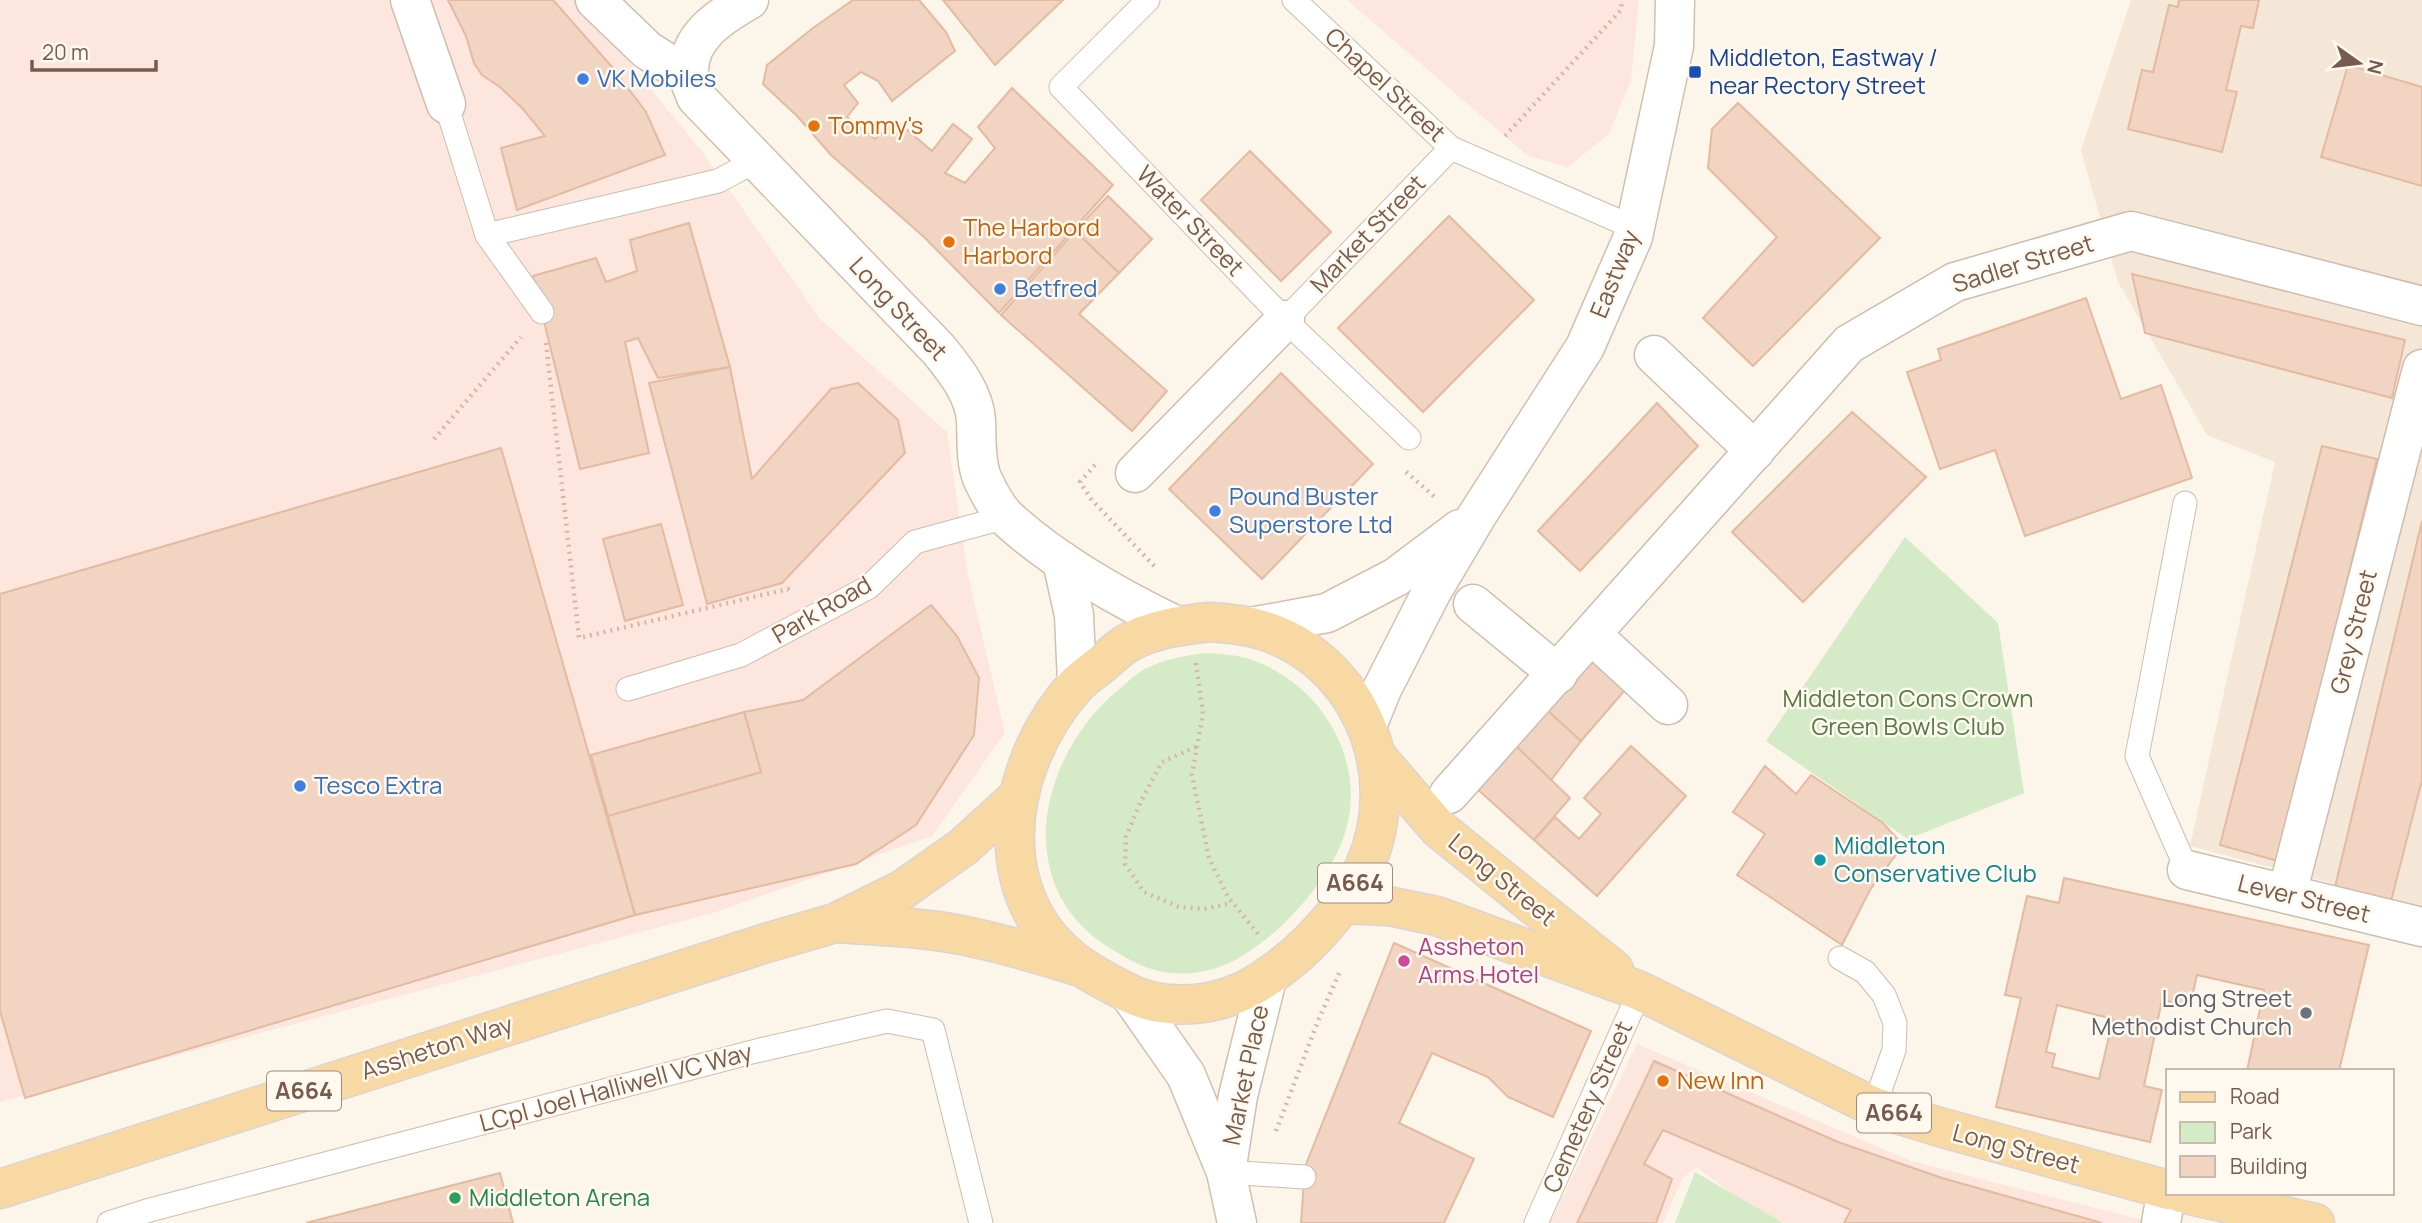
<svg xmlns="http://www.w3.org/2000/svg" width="2422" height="1223" font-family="Manrope,sans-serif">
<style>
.residential{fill:#f4e7d7}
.commercial{fill:#fce6dd}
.green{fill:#d5eac7}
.building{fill:#f1d4c1;stroke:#e4baa1;stroke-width:2;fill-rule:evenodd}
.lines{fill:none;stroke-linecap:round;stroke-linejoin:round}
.lane-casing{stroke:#cebdae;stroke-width:25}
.street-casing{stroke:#cebdae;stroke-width:41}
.secondary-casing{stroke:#d4bfae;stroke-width:41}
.primary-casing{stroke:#dcd4d0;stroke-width:41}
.path{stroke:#d7b7a3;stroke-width:4.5;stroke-dasharray:2 5;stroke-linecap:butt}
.lane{stroke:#fff;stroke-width:23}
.street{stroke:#fff;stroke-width:38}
.secondary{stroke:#fff;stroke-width:38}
.primary{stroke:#f9d9a3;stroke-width:38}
.transit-dot{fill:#1a4fb4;stroke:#fff9ef;stroke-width:2.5}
.shop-dot{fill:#3f7fe0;stroke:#fff9ef;stroke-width:2.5}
.food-dot{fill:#e8710a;stroke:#fff9ef;stroke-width:2.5}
.culture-dot{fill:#0f9aa8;stroke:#fff9ef;stroke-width:2.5}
.hotel-dot{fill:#d1479c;stroke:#fff9ef;stroke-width:2.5}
.worship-dot{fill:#6b7280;stroke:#fff9ef;stroke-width:2.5}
.leisure-dot{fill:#2e9e5b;stroke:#fff9ef;stroke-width:2.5}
.labels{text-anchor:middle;stroke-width:5;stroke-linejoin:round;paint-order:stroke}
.shield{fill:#fff9ef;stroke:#a08a7d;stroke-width:2}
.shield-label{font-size:23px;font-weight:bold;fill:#775b4c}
.transit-label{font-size:24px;fill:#164399;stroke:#fff9ef;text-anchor:start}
.shop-label{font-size:24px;fill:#366cbe;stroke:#fff9ef;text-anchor:start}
.street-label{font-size:24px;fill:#775b4c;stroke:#fff9ef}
.food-label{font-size:24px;fill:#c56008;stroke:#fff9ef;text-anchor:start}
.park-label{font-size:24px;fill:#557c44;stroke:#fff9ef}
.culture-label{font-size:24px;fill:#0d838f;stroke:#fff9ef;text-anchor:start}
.hotel-label{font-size:24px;fill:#b23c85;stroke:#fff9ef;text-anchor:start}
.worship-label{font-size:24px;fill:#5b616d;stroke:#fff9ef;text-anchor:end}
.leisure-label{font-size:24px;fill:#27864d;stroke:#fff9ef;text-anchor:start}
</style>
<rect width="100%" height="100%" fill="#fcf5e9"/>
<!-- residential -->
<polygon class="residential" points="2131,0 2422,0 2422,907 2190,846 2275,462 2207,435 2118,282 2081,150"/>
<!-- commercial -->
<g class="commercial">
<polygon points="0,0 578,0 703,153 821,320 947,432 967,571 1005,733 932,836 713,913 0,1102"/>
<polygon points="1347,0 1639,0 1631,81 1608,135 1568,167 1528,156"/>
<polygon points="1637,1044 1911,1161 2154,1223 1772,1223 1696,1167 1682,1179 1663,1223 1550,1223"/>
</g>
<!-- green -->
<g class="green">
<polygon points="1905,537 1998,623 2024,793 1908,839 1766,741"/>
<path d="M1209 653C1221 654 1234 655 1246 658 1328 683 1378 777 1335 857 1320 885 1299 910 1276 931 1244 958 1214 977 1171 973 1149 971 1131 961 1113 950 1009 889 1038 757 1118 690 1126 684 1134 675 1143 670 1164 659 1186 655 1209 653Z"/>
<polygon points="1695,1172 1778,1220 1782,1223 1675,1223"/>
</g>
<!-- building -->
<g class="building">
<polygon points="448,0 553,0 612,67 646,112 665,155 517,210 501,148 545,136 523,109 500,87 482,75 474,63 466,36"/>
<polygon points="853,0 919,0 946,32 955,51 892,101 878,81 861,72 844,85 858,103 847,117 875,139 897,121 932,151 953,124 972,139 945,173 965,183 995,148 978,127 1012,88 1113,185 999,313 924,237 831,155 797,116 763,84 767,65 813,28"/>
<polygon points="943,0 1063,0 995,65"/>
<polygon points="2179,0 2259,0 2253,28 2241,26 2226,90 2237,92 2222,152 2128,129 2142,70 2153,72 2169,5 2178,7"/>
<polygon points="2348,65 2422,87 2422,186 2321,157"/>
<polygon points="1738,103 1880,238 1753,366 1703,318 1777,237 1708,168 1712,129"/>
<polygon points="1250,151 1331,232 1281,281 1201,200"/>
<polygon points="1108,196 1152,239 1119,273 1075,231"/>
<polygon points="1449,216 1534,300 1423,412 1338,328"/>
<polygon points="689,223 730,367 658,378 638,338 625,342 649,453 580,469 533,276 596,258 606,282 637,271 630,240"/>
<polygon points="1075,231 1119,273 1079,314 1167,391 1132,431 1001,315"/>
<polygon points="2132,274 2405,340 2392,398 2145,333"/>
<polygon points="2086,298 2121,399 2161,385 2192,478 2025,536 1995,450 1940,469 1907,372 1941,360 1938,349"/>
<polygon points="730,367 752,479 831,389 858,383 898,420 905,453 782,583 707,604 649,383"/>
<polygon points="1281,373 1373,464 1262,579 1169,489"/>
<polygon points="1657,403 1698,446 1580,571 1538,531"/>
<polygon points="1852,412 1926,477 1803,602 1732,532"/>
<polygon points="2322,446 2377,459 2278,861 2220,845"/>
<polygon points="501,448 635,915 25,1098 0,1011 0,594"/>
<polygon points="2422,521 2422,780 2391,901 2335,887"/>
<polygon points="661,524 683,605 625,621 603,539"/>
<polygon points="931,605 957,636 979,678 974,735 916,825 856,864 635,915 608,816 761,772 744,712 803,700"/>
<polygon points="1591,661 1625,690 1581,741 1548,711"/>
<polygon points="1548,711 1581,741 1551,780 1516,746"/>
<polygon points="744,712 761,772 608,816 591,755"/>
<polygon points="1516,746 1570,798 1534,840 1475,787"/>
<polygon points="1631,746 1686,796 1597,896 1534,840 1555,817 1579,839 1601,814 1584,798"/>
<polygon points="1765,766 1796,794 1811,775 1883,823 1903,845 1870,890 1842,945 1737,875 1765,834 1733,812"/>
<path d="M2064 878 2369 945 2339 1071H2247L2264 990 2197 975 2190 1006 2162 1000 2144 1086 2162 1090 2150 1142 1996 1107 2021 998 2005 995 2027 896 2059 903ZM2057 1005 2113 1019 2099 1079 2052 1067 2055 1054 2046 1052Z"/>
<polygon points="1394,943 1591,1031 1553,1117 1508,1097 1488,1077 1432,1053 1399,1123 1474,1159 1444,1223 1301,1223 1305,1167"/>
<polygon points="1654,1061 1838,1142 1942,1178 2102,1223 1844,1223 1851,1210 1663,1130 1644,1164 1672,1179 1656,1223 1577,1223"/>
<polygon points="500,1173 513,1223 306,1223"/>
</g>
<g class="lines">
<!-- lane casing -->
<g class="lane-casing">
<g id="lane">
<polyline points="1148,0 1061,87 1285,320 1409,438"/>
<polyline points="1294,0 1451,148 1635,228"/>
<polyline points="446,104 487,235 542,312"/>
<polyline points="487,235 718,181 756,161"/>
<polyline points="1285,320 1451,148"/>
<polyline points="2185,503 2137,756 2187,870"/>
<polyline points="628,689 741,655 869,587 915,542 1006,517"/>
<polyline points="1840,958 1865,972 1884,995 1895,1023 1894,1050 1874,1107"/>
<polyline points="1226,1172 1304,1177"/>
<polyline points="109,1223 150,1210 756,1051 887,1021 933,1030 981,1223"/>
<polyline points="1536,1223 1640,991"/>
</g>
</g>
<!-- street casing -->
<g class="street-casing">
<g id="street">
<polyline points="410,0 446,104"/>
<polyline points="595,0 647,50 688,76"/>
<polyline points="1654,355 1755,451"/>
<polyline points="1135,473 1285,320"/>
<polyline points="1473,604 1558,674"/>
<polyline points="1592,635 1668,705"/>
<polyline points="1449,794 1849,344 1955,282 2131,231 2422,306"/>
<polyline points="2187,870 2422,927"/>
<polyline points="2287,894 2422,369"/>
<polyline points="2161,1223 2167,1190"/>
</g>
</g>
<!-- secondary casing -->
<g class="secondary-casing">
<g id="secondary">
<path d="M749 0C721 16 686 37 689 76 689 82 694 91 696 97L939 350C955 370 974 393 976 420 977 439 975 460 982 478 988 491 998 510 1008 519 1056 563 1117 597 1175 625"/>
<polyline points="1062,561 1074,615 1077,683"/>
<polyline points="1251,627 1327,613 1396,577 1460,529"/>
<polyline points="1367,726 1382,689 1431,593 1476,517 1585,347 1633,237 1674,46 1675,0"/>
<polyline points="1130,995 1186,1075 1226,1172 1237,1223"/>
<polyline points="1226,1172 1238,1096 1267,979"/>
</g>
</g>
<!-- primary casing -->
<g class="primary-casing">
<g id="primary">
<path d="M1210 622C1223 623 1238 624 1251 627 1357 652 1408 771 1364 868 1350 899 1321 933 1296 955 1257 988 1222 1008 1169 1004 1140 1002 1118 988 1093 974 983 909 1000 770 1076 685 1084 677 1094 670 1103 663 1110 657 1118 649 1126 644 1151 629 1182 625 1210 622Z"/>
<polyline points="1377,757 1439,829 1614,970"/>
<polyline points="1341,904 1388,906 1437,916 1640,991 1874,1107 1943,1128 2168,1190"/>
<path d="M837 923C879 926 920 927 961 935 1001 943 1039 954 1077 966"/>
<polyline points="0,1189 766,943 835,923 902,890 963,847 1019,796"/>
<polyline points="2181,1193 2315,1223"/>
</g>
</g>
<!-- path -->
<g class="path">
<polyline points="1505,136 1621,10 1622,0"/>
<polyline points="546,343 579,638 788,589 791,592"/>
<polyline points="434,439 521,337"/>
<polyline points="1095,465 1080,482 1091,499 1156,568"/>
<polyline points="1406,472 1436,498"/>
<polyline points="1196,663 1203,714 1192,775 1209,858 1228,897 1258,934"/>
<polyline points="1196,747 1162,762 1141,801 1126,837 1125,864 1144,892 1179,907 1204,909 1232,903"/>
<polyline points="1276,1131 1318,1021 1340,971"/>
</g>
<!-- lane -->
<use href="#lane" class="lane"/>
<!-- street -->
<use href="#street" class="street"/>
<!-- secondary -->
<use href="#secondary" class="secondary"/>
<!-- primary -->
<use href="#primary" class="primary"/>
</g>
<!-- markers -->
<rect class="transit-dot" x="1688" y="65" width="14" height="14" rx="3.5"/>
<g class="shop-dot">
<circle cx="583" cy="79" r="7"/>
<circle cx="1000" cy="289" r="7"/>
<circle cx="1215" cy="511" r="7"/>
<circle cx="300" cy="786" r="7"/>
</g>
<g class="food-dot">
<circle cx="814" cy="126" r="7"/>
<circle cx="949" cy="242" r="7"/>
<circle cx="1663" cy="1081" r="7"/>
</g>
<circle class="culture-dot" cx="1820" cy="860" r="7"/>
<circle class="hotel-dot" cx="1404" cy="961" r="7"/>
<circle class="worship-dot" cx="2306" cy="1013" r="7"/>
<circle class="leisure-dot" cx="455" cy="1198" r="7"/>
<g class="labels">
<!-- shield labels -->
<g class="shield">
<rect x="1318" y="863.5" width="74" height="39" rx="5"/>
<rect x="267" y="1071.5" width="74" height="39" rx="5"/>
<rect x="1857" y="1093.5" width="74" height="39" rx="5"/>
</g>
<g class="shield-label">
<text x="1355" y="891">A664</text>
<text x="304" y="1099">A664</text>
<text x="1894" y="1121">A664</text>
</g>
<!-- transit labels -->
<g class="transit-label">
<text x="1709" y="66">Middleton, Eastway /<tspan x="1709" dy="28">near Rectory Street</tspan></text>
</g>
<!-- shop labels -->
<g class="shop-label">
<text x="597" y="87">VK Mobiles</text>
<text x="1014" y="297">Betfred</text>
<text x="1229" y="505">Pound Buster<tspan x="1229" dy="28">Superstore Ltd</tspan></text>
<text x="314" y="794">Tesco Extra</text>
</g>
<!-- street labels -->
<g class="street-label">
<text transform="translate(1385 85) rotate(43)" y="8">Chapel Street</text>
<text transform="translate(1190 221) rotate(46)" y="8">Water Street</text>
<text transform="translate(1368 234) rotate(-46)" y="8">Market Street</text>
<text transform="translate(2023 264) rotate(-17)" y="8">Sadler Street</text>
<text transform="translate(1615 274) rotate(-68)" y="8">Eastway</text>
<text transform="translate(898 309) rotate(47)" y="8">Long Street</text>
<text transform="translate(822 610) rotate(-30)" y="8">Park Road</text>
<text transform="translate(2354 632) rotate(-76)" y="8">Grey Street</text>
<text transform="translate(1502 880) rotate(39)" y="8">Long Street</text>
<text transform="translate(2304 899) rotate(14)" y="8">Lever Street</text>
<text transform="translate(437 1048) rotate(-18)" y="8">Assheton Way</text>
<text transform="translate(1246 1075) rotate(-78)" y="8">Market Place</text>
<text transform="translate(616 1088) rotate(-15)" y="8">LCpl Joel Halliwell VC Way</text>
<text transform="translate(1588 1107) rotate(-66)" y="8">Cemetery Street</text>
<text transform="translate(2016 1149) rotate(15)" y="8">Long Street</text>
</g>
<!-- food labels -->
<g class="food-label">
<text x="828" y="134">Tommy's</text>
<text x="963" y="236">The Harbord<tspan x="963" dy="28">Harbord</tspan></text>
<text x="1677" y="1089">New Inn</text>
</g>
<!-- park labels -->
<g class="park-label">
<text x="1908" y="707">Middleton Cons Crown<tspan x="1908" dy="28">Green Bowls Club</tspan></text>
</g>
<!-- culture labels -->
<g class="culture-label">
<text x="1834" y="854">Middleton<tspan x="1834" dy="28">Conservative Club</tspan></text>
</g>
<!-- hotel labels -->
<g class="hotel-label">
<text x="1418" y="955">Assheton<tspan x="1418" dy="28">Arms Hotel</tspan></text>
</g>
<!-- worship labels -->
<g class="worship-label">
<text x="2292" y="1007">Long Street<tspan x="2292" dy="28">Methodist Church</tspan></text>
</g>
<!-- leisure labels -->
<g class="leisure-label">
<text x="469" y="1206">Middleton Arena</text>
</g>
</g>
<!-- legend -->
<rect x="2166" y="1069" width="228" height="126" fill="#fff9ef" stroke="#c9baae" stroke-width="2"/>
<rect x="2180" y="1092" width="35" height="10" fill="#f9d9a3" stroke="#c9baae" stroke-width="2"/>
<text x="2230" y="1104" font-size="21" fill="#775b4c">Road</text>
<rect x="2180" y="1122" width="35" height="21" fill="#d5eac7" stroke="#c9baae" stroke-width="2"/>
<text x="2230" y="1139" font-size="21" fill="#775b4c">Park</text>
<rect x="2180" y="1156" width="35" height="21" fill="#f1d4c1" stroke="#c9baae" stroke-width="2"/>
<text x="2230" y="1174" font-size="21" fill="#775b4c">Building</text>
<!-- north arrow -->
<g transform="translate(2359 63) rotate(104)" stroke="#fff9ef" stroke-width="5" paint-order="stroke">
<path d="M0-5L12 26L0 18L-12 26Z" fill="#775b4c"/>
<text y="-10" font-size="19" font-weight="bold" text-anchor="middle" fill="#775b4c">N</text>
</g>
<!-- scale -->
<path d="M32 60v10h124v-10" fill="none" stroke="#775b4c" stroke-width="3.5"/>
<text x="42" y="60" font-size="21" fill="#775b4c" stroke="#fff9ef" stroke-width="5" paint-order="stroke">20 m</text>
</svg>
